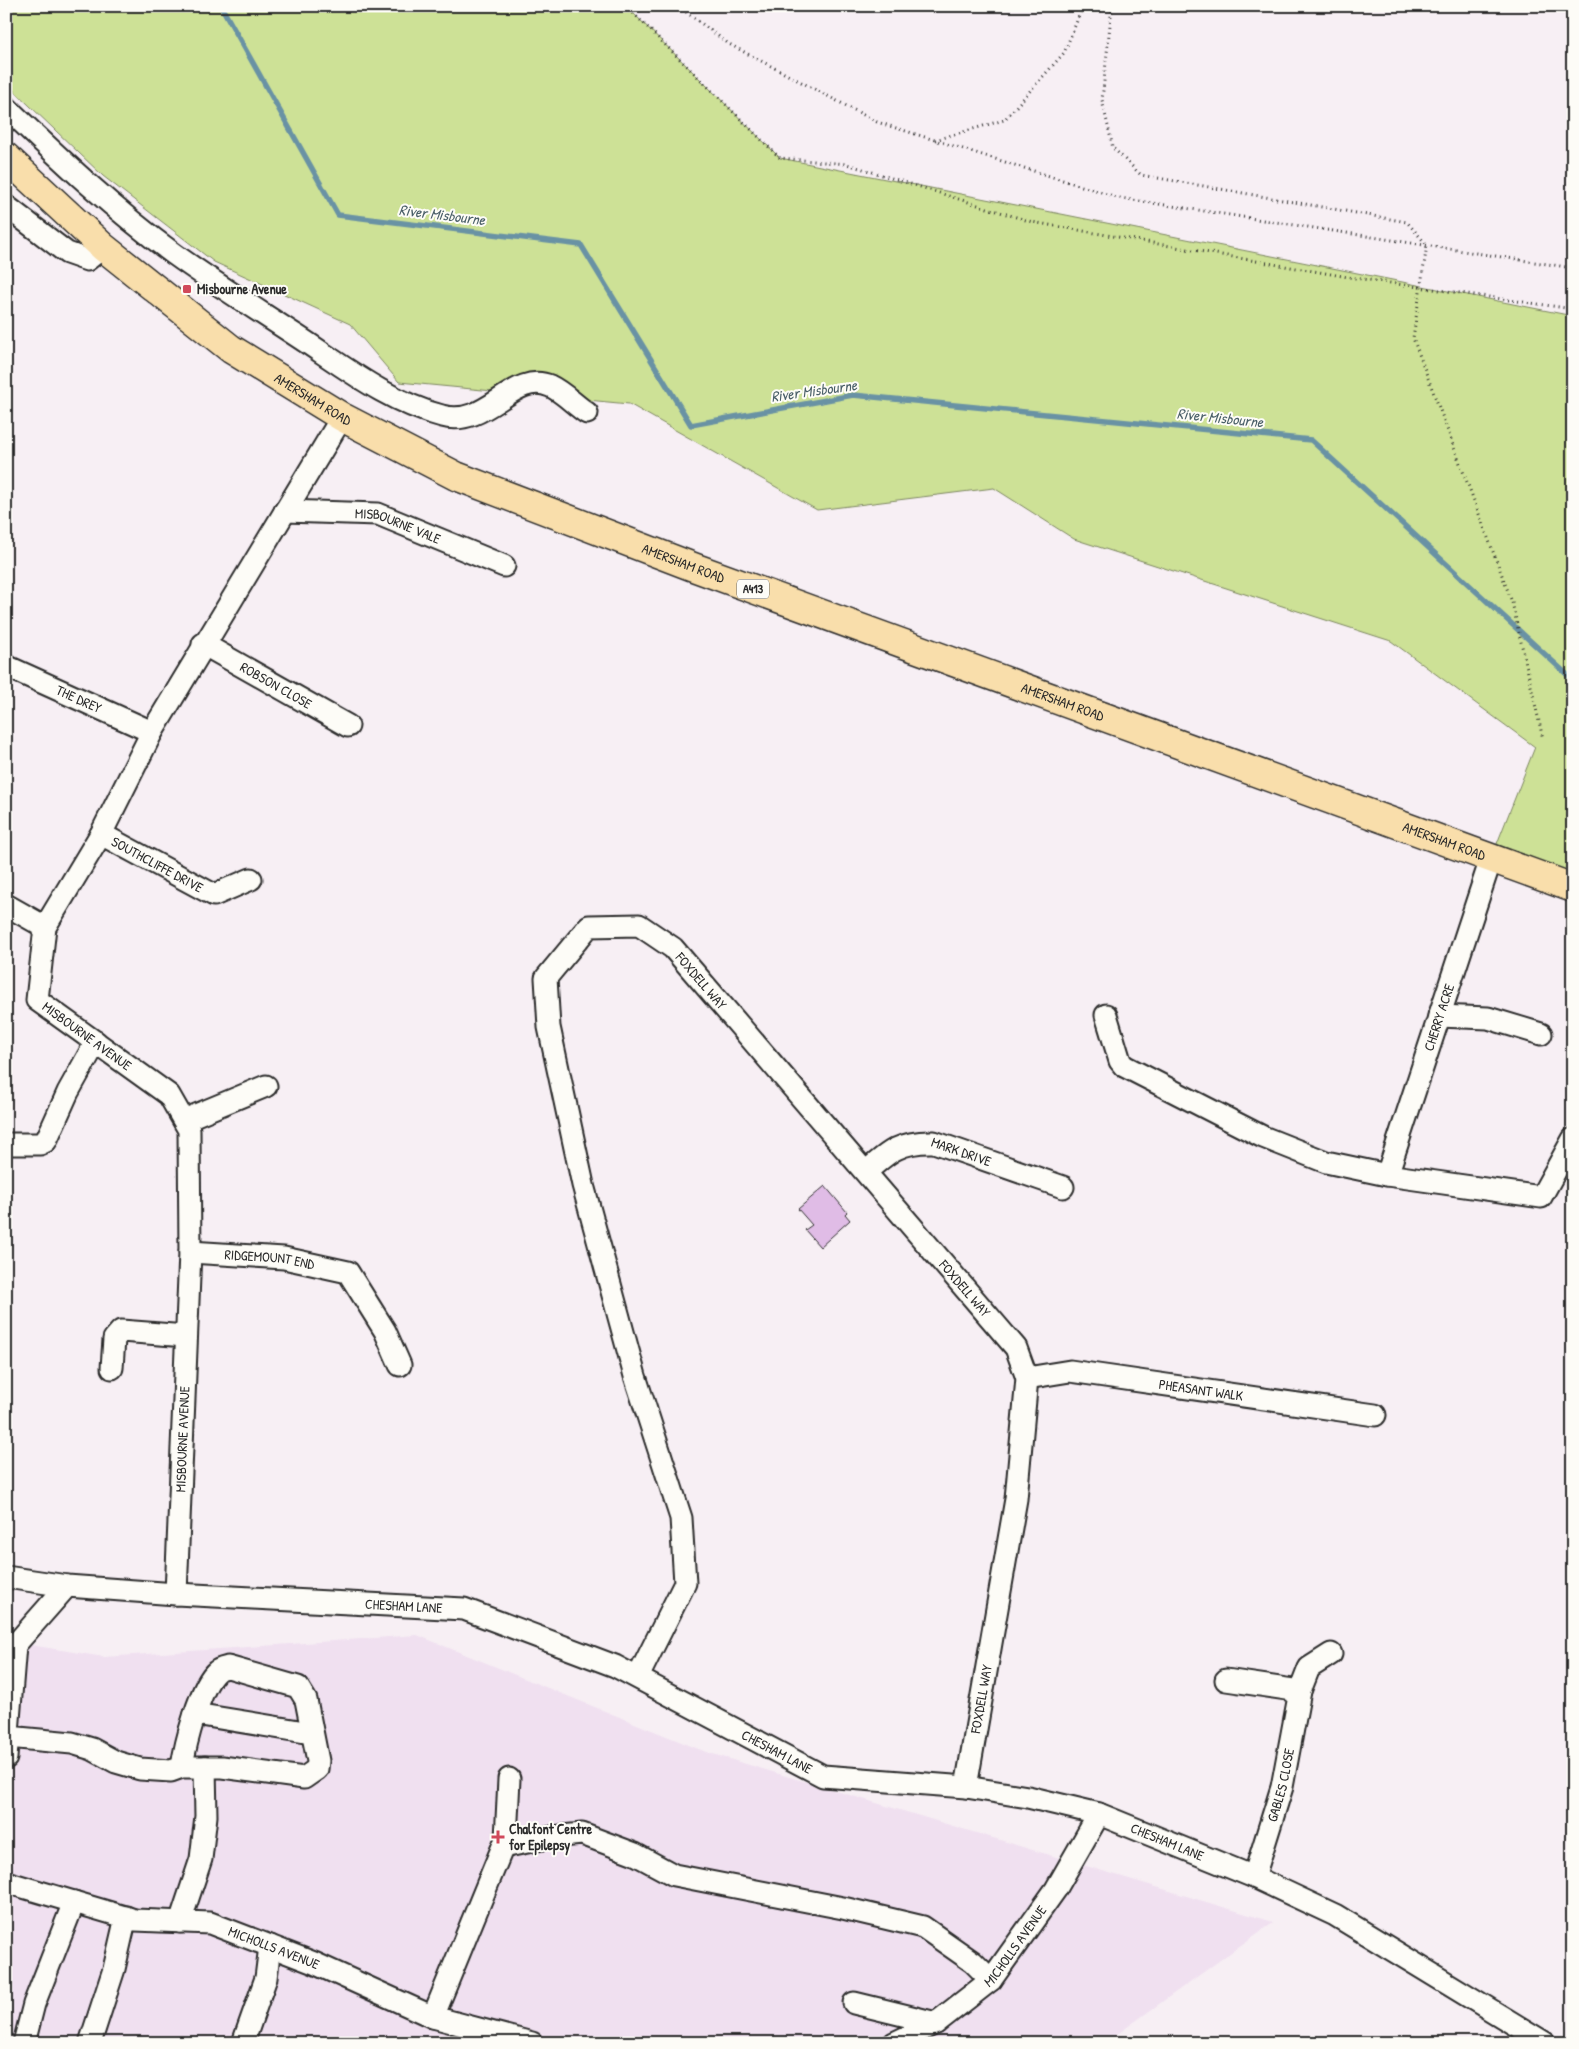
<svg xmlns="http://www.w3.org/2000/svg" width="1579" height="2049" font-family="'Patrick Hand',sans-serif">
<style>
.built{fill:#f0e0f0}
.green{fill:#cde196;stroke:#7c8660}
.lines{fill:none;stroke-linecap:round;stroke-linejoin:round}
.stream{stroke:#6992a4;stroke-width:5.5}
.building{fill:#e0bce6;stroke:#2b2b2b}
.minor-casing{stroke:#2b2b2b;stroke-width:25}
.highway-casing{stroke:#2b2b2b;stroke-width:31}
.path{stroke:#2b2b2b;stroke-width:3;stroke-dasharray:1 4;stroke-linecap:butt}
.minor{stroke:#fdfcf7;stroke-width:21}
.highway{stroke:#f9deab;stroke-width:28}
.poi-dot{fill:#d1495b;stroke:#fdfcf7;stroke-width:2}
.labels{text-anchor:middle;stroke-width:4;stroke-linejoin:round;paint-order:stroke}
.shield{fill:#fdfcf7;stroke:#6a6a68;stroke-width:1}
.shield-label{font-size:12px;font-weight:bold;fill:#2b2b2b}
.poi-label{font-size:14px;font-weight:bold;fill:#2b2b2b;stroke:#fdfcf7;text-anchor:start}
.street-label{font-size:14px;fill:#2b2b2b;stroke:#fdfcf7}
.water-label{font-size:15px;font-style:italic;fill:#4a5f68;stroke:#fdfcf7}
</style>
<rect width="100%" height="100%" fill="#f7eff4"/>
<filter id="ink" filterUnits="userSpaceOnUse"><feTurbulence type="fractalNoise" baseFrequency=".02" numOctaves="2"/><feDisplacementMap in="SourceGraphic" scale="10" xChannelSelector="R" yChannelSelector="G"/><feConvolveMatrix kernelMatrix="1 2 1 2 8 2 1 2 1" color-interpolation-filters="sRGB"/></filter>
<g filter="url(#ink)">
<!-- built -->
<polygon class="built" points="417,1635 706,1752 1273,1922 1105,2043 6,2043 6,1641 104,1657"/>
<!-- green -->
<polygon class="green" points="6,6 626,6 780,158 1573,316 1573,890 1491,859 1535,747 1391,641 1074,539 994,488 817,510 629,404 399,382 350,324 214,262 103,176 6,83"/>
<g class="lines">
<!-- stream -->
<polyline class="stream" points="221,6 338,215 581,245 691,425 853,395 1311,440 1573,680"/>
</g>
<!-- building -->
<polygon class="building" points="825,1186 847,1212 845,1214 850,1220 820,1247 805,1230 812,1225 798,1209"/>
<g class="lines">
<!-- minor casing -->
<g class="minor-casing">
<g id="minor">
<path d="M6 107C60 159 114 210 174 254 214 283 256 309 297 336 343 366 388 402 442 416 487 429 513 370 550 386 563 392 575 405 587 413"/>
<polyline points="6,206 67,253 87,260 103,247"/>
<path id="s1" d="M285 511 378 514 504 566"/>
<path id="s2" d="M203 644 348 726"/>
<path id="s3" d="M6 666 152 732"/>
<path id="s4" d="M101 834 214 895 251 879"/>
<polyline points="6,905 45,927"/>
<polyline points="1106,1015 1120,1061 1124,1066 1263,1137 1326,1162 1387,1175 1541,1197 1573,1139"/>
<polyline points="1439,1016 1488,1018 1541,1034"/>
<polyline points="184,1120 266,1086"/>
<polyline points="6,1144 40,1144 46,1141 68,1092 96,1042"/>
<path id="s5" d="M866 1172C889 1151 901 1141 934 1142L1063 1187"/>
<path id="s6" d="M1387 1175 1491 859"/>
<path id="s7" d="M190 1252 284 1258 348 1272 385 1331 400 1365"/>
<polyline points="112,1368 114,1339 121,1331 186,1336"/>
<path id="s8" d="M1027 1378 1070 1371 1375 1415"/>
<path id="s9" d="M6 1577 67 1586 176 1594 464 1609 615 1666 823 1776 966 1787 1028 1797 1099 1814 1254 1877 1335 1915 1545 2043"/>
<path id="s10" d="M176 1594 190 1252 189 1130 169 1095 37 1000 45 927 101 834 152 732 342 417"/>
<path id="s11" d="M638 1677 685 1583 681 1518 635 1376 583 1185 549 1027 546 978 589 926 639 925 673 948 1016 1348 1027 1378 1016 1499 966 1787"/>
<polyline points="1226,1680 1300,1691"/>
<polyline points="195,1714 311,1733"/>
<path d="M8 1737 72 1743 92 1749 116 1762 140 1769 171 1771 182 1767H222L304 1778 317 1769 318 1761 306 1700 298 1687 228 1667C224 1668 219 1669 217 1671 200 1685 185 1745 182 1767"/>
<polyline points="6,1758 15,1645 67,1586"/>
<polyline points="503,1847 552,1837 582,1834 635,1854 674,1875 843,1908 923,1927 973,1962 991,1980"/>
<path id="s12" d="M1254 1877 1282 1787 1300 1691 1309 1668 1331 1654"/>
<path id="s13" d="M6 1882 135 1920 210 1923 314 1963 433 2017 532 2043"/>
<polyline points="180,1922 201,1859 206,1816 205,1767"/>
<polyline points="854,2003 936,2023"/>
<polyline points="433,2017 506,1839 509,1779"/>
<polyline points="24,2043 34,2004 74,1902"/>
<polyline points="90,2043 114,1969 126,1917"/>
<polyline points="243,2043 266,1978 270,1946"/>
<path id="s14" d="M894 2043 936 2023 991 1980 1056 1889 1099 1814"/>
</g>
</g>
<!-- highway casing -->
<g class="highway-casing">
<g id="highway">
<path id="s15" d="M6 157 103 247 231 349 342 417 456 476 696 568 1573 888"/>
</g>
</g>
<!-- path -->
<g class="path">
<polyline points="626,6 780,158 847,164 1032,222 1348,277 1573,309"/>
<polyline points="678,6 729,44 877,122 1120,198 1573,268"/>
<polyline points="1112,6 1102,100 1113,148 1141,175 1407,222 1427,245 1413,338 1512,602 1543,739"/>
<polyline points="935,140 1004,120 1064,53 1083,6"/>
</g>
<!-- minor -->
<use href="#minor" class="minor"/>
<!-- highway -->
<use href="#highway" class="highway"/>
</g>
</g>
<!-- markers -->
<g class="poi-dot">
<rect x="182" y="284" width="10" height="10" rx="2.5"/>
<path d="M495.5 1829.5h5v5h5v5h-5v5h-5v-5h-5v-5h5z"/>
</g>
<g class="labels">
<!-- shield labels -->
<rect class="shield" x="737" y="579.5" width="32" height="19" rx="4"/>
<g class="shield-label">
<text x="753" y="593">A413</text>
</g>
<!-- poi labels -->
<g class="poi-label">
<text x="197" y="294">Misbourne Avenue</text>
<text x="509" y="1834">Chalfont Centre<tspan x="509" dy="16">for Epilepsy</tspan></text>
</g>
<!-- street labels -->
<g class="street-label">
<text dy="5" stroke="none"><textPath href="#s15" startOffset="392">AMERSHAM ROAD</textPath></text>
<text dy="5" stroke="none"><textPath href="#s1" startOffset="115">MISBOURNE VALE</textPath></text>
<text dy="5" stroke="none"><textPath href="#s15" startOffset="798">AMERSHAM ROAD</textPath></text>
<text dy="5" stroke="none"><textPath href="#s2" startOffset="84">ROBSON CLOSE</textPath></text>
<text dy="5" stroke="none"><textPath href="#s3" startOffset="80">THE DREY</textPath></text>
<text dy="5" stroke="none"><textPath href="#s15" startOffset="1202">AMERSHAM ROAD</textPath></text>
<text dy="5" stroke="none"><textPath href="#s15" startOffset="1608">AMERSHAM ROAD</textPath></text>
<text dy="5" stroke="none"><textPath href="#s4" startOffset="64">SOUTHCLIFFE DRIVE</textPath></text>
<text dy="5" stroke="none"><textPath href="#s11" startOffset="930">FOXDELL WAY</textPath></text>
<text dy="5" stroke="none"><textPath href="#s6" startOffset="166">CHERRY ACRE</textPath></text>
<text transform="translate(87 1036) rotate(36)" y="5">MISBOURNE AVENUE</text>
<text dy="5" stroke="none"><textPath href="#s5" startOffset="106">MARK DRIVE</textPath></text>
<text dy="5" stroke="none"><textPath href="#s7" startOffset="80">RIDGEMOUNT END</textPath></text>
<text dy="5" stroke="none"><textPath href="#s11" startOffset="1335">FOXDELL WAY</textPath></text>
<text dy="5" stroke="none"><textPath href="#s8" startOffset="176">PHEASANT WALK</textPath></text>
<text dy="5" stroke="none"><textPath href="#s10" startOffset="155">MISBOURNE AVENUE</textPath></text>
<text dy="5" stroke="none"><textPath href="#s9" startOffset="399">CHESHAM LANE</textPath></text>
<text transform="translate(981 1699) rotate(-80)" y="5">FOXDELL WAY</text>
<text dy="5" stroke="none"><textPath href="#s9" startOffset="804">CHESHAM LANE</textPath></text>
<text dy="5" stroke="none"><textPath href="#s12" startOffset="96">GABLES CLOSE</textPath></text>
<text dy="5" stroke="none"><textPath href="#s9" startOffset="1209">CHESHAM LANE</textPath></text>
<text dy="5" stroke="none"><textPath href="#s14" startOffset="158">MICHOLLS AVENUE</textPath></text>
<text dy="5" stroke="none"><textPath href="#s13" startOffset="278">MICHOLLS AVENUE</textPath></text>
</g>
<!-- water labels -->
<g class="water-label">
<text transform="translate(442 215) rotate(7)" y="5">River Misbourne</text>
<text transform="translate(814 391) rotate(-8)" y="5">River Misbourne</text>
<text transform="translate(1220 418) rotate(6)" y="5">River Misbourne</text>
</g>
</g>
<!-- margin -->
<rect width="1579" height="2049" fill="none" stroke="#fdfcf7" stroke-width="25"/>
<rect x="12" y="12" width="1554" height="2024" fill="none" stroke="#2b2b2b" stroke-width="2" filter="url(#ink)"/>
</svg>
